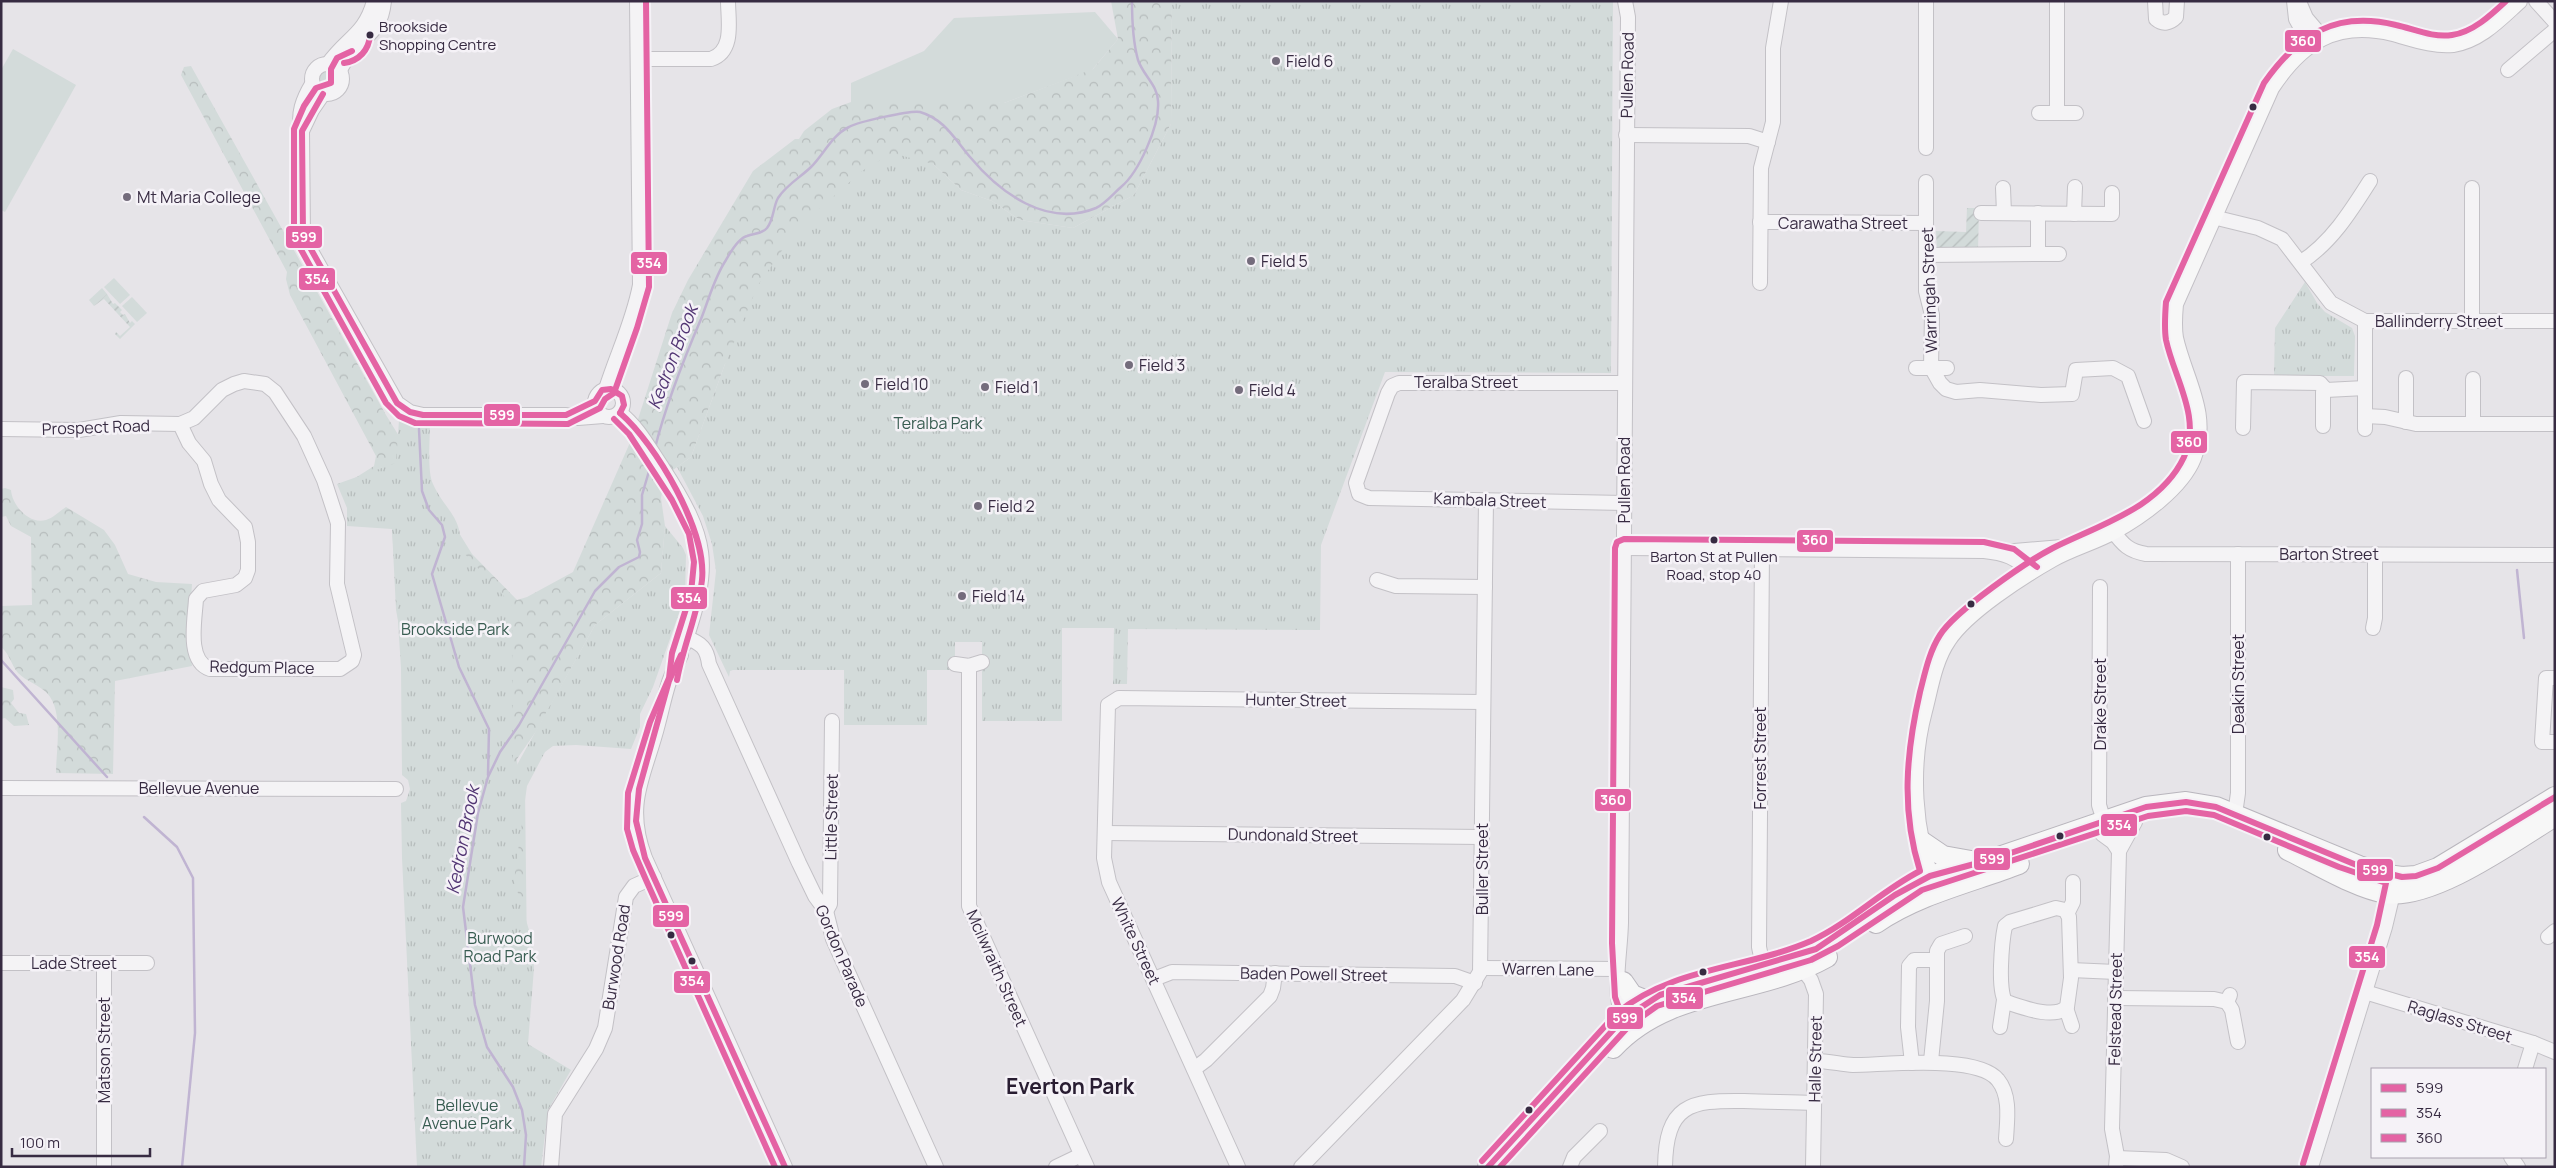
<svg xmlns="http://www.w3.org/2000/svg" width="2556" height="1168" font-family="Manrope,sans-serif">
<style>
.grass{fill:#d3dbda}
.forest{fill:url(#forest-crowns)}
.park{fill:url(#park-tufts)}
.garden{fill:url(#garden-furrows)}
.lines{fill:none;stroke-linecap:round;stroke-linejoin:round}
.stream{stroke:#c0b4d2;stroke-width:2.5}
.minor-casing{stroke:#c3c1c6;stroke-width:16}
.major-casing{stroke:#c3c0c6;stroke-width:18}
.highway-casing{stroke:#b9b6bd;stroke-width:22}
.minor{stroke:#f4f3f5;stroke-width:14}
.major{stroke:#f7f7f7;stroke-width:16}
.highway{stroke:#f7f7f7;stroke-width:20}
.bus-1-casing{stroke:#f5f2f7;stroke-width:10}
.bus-2-casing{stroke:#f5f2f7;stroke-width:10}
.bus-3-casing{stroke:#f5f2f7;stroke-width:10}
.bus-1{stroke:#e463a4;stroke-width:6}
.bus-2{stroke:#e463a4;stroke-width:6}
.bus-3{stroke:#e463a4;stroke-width:6}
.bus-dot{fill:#372b42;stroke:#f5f2f7;stroke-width:2}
.poi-dot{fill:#746c7c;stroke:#f5f2f7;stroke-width:2}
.labels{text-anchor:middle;stroke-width:5;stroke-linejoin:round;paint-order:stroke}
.bus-label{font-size:15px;fill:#372b42;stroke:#f5f2f7;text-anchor:start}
.poi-label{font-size:16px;fill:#372b42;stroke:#f5f2f7;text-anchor:start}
.street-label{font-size:16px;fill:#372b42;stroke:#f5f2f7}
.park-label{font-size:16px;fill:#395d52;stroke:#f5f2f7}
.water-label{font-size:18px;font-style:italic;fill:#523674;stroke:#f5f2f7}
.district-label{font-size:21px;font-weight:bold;fill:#291d32;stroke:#f5f2f7}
.line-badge{stroke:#f5f2f7;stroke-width:2}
.badge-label{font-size:14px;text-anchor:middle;font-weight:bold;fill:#fff}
</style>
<defs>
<pattern id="forest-crowns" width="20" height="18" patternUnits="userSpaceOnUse" patternTransform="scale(1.25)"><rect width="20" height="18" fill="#d3dbda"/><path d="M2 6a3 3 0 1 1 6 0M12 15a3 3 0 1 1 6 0" fill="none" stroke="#b6bcbc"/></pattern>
<pattern id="park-tufts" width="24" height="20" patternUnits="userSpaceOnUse" patternTransform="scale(1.25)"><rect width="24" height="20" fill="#d3dbda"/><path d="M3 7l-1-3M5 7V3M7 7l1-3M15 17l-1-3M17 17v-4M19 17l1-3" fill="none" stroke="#b6bcbc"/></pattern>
<pattern id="garden-furrows" width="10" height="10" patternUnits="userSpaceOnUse" patternTransform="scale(1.25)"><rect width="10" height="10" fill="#d3dbda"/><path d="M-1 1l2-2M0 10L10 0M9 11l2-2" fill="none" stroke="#b6bcbc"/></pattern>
</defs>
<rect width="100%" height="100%" fill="#e6e4e8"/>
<!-- grass -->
<g class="grass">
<polygon points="1095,12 1118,39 1092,70 1004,103 851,102 851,83 924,51 954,18"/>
<polygon points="13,49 76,85 5,212 1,210 1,70"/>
<circle cx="326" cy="80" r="9"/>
<polygon points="114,278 130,295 120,304 104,287"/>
<polygon points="102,288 107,294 94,306 89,300"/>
<polygon points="132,297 147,313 137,322 122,306"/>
</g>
<!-- forest -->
<g class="forest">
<polygon points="1111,1 1172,1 1171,124 1134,195 1073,228 1020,220 992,201 961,190 933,164 725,364 691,457 673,470 663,487 661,498 665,526 661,573 595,625 537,730 517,759 518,774 525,788 528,1044 408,671 396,610 392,529 352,480 374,466 376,456 290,295 286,279 287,272 181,75 184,67 191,66 386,415 472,554 517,600 527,597 573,572 632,438 672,313 688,280 753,171 795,139 799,139 804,131 832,109 851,102 937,99 1004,103 1093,69 1118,39"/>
<path d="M5 488 11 490C12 505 29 525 46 520 53 518 60 511 66 507L104 530 115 545 128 574 156 582 192 584 189 630 192 666 115 681 113 774 56 773C56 750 64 711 47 693 39 685 26 681 18 673 11 665 10 654 1 647V606L32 605 31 537 11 526 6 516 1 517V489Z"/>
<polygon points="1,687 13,690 14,699 11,703 19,713 26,714 29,725 14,726 5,718 1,719"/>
</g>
<!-- park -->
<g class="park">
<polygon points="1172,1 1613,1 1611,373 1385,372 1321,545 1320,630 1128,629 1127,684 1113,684 1114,628 1062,628 1062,721 982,721 982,642 955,642 955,670 927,670 927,725 844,725 844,670 733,670 730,671 729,677 709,635 716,571 712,544 703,516 677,467 691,457 725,364 758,285 797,229 862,171 892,153 933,164 961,190 992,201 1020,220 1073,228 1134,195 1171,124"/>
<polygon points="2305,282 2317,303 2325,312 2352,328 2355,336 2354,376 2274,376 2275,328"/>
<path d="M399 420 430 425C430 439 427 472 433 484 446 512 462 515 461 550L512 605 513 772 595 625 661 573 665 526 683 548 686 555 685 596 653 687 640 714V727L631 749 576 745 553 746 545 752 527 786 514 880 532 940 534 968 528 1044 571 1070 548 1110 541 1167H417L402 858 401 803 406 801 410 789 408 780 402 775 401 668 392 529 347 526V508L337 484 396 463Z"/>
</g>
<!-- garden -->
<g class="garden">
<polygon points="1967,208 1979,208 1978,250 1937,250 1936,231 1966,232"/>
<polygon points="107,294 113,304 115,303 122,310 120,312 123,315 125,314 130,323 132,321 135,324 120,339 115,334 116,332 120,336 130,327 104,299 94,306"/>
</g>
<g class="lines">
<!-- stream -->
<g class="stream">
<polyline points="419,429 422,491 429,510 442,525 445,537 432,574 459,667 489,729 488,775"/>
<path d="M655 448C666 404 683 361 701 319 709 299 714 278 726 260 730 253 738 238 747 236 754 233 761 235 767 228 774 219 773 207 778 198 786 185 801 177 811 167 824 154 832 135 849 127 857 122 911 110 920 112 944 119 954 138 970 157 1000 193 1047 228 1096 208 1105 204 1113 194 1121 187 1139 172 1160 125 1158 101 1158 86 1143 75 1138 60 1133 42 1132 20 1132 1"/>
<polyline points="2517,570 2524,638"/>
<polyline points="1,660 107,777"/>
<polyline points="144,817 177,847 193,878 195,1033 182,1167"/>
<polyline points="524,1167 526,1135 522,1110 513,1087 487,1047 475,1005 463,907 478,813 488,777 500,752 519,725 595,591 619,567 639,557 640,552 637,540 642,524 642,495 652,461"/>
</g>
<!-- minor casing -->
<g class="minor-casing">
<g id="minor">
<path d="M1625 1 1628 17 1621 923C1620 959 1611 991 1625 1025"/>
<polyline points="1926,1 1926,148"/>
<path d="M2155 1 2156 19C2163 25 2170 23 2176 17L2177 1"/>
<polyline points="2294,1 2296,19 2310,44"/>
<polyline points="2536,1 2555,22"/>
<polyline points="2300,4 2306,18 2323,38"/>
<path d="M638 59H711C735 51 728 20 728 1"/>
<path d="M328 64C346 38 365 35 374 1"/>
<circle cx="327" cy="79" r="15"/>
<polyline points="2508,70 2555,30"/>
<path d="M339 71C343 66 345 59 350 54 366 34 381 32 384 1"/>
<path d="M312 84C303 99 297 114 302 131L303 237 397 403 410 412 423 415H566L578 418 603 416"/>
<polyline points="2039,113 2076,113"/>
<polyline points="2057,113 2057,1"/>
<polyline points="302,131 312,110 323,94"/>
<polyline points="1626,135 1749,136 1768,142"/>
<polyline points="1926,182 1926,291 1932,315 1931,367 1940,383 1946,389 1956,392 1980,390 2041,395 2072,394 2076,370 2113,368 2128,376 2144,421"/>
<polyline points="2003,188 2004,213"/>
<polyline points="2472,188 2472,322"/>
<polyline points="1981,213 2112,214 2112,193"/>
<polyline points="2038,213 2038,254 2059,254"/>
<polyline points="2074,214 2075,187"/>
<polyline points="2213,217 2258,228 2282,239 2331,303 2365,321 2555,321"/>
<polyline points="1760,222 1926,223"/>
<polyline points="1926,255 2038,254"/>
<path d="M2301 262C2331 243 2351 211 2370 181"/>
<polyline points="1760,283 1761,168 1773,122 1773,48 1781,1"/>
<polyline points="1916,368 1947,368"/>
<polyline points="2473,379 2473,424"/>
<circle cx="609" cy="403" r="14"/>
<path d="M606 389C617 354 633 322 640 285L637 1"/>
<path d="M620 413C638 427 649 448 662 467 709 540 712 563 684 645"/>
<polyline points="2365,416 2385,417 2416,424 2555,424"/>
<polyline points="2406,422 2406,378"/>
<polyline points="2323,426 2323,392 2326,390"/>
<polyline points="2243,428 2244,382 2320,383 2326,390 2365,388"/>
<path d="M1 429 79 430 121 423 180 424 194 418 222 390 234 384 244 381 265 384 275 392 304 436 324 480 338 523 337 584 354 655 352 661 340 669H210C186 661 195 619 196 599L203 591 236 585 245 578 248 570V542L245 527 219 500 211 484 204 461 189 443 180 424"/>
<polyline points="2365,429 2365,321"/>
<polyline points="1624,503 1369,498 1359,494 1356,483 1388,393 1392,386 1399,383 1625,383"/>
<path d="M2113 531C2123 545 2129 551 2146 554L2555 555"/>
<path d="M1624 548 1984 551C2004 553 2017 557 2030 573"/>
<polyline points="1762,549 1759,947 1763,966"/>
<polyline points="2003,552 2074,546"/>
<polyline points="1377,580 1396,586 1485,587"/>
<polyline points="2100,587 2099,805 2104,821"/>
<polyline points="2373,628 2375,618 2375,554"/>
<path d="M686 638C702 643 707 649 709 664L799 863 815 896 826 911 833 939 936 1167"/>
<path d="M681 655C667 680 665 698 658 724 645 776 624 802 645 858L785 1167"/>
<polyline points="955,664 969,666 982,662"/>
<polyline points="969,666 969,906 1087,1167"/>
<polyline points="2555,678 2546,678 2542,742 2555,742"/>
<polyline points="1,788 396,789"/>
<polyline points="2235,814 2238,793 2238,554"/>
<polyline points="1105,833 1482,837"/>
<polyline points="2102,834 2113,842 2119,851"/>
<path d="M2056 908 2065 910 2069 917 2071 978 2067 1007C2054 1020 2022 1007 2006 1002 1997 993 2002 940 2005 926L2010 922Z"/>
<polyline points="826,911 830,904 832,721"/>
<polyline points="2068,912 2073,902 2073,882"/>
<polyline points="2548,937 2555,931"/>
<polyline points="1797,962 1811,980 1816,994 1813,1167"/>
<polyline points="1,963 147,963"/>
<polyline points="1481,968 1616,969"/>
<polyline points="2071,970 2116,972"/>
<polyline points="1154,979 1172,972 1455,976 1475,983"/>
<polyline points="2365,992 2533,1043 2555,1052"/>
<polyline points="2115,998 2214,999 2227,1002 2230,995"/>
<polyline points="2227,1002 2232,1010 2238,1042"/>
<polyline points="2066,1008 2072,1026"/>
<polyline points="2000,1027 2004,1000"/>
<path d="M1815 1061C1828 1061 1840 1064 1853 1065 1884 1065 1978 1054 1998 1080 2011 1096 2007 1121 2006 1139"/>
<polyline points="1931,1061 1937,1001 1937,951 1941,944 1965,936"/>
<polyline points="1912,1063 1908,1027 1909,966 1914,960 1937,960"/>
<polyline points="1194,1069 1206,1060 1270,996 1273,988 1275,973"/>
<polyline points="2525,1069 2533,1043"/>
<polyline points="2511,1157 2518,1167"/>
<polyline points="2117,1158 2166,1160 2182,1167"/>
<polyline points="104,1167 104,963"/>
<polyline points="551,1167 555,1114 596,1049 605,1028 626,897 634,886 654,877"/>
<polyline points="1056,1167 1081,1155"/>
<polyline points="1238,1167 1109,882 1104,858 1108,705 1119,698 1483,702"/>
<polyline points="1301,1167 1463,1000 1480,972 1486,500"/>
<polyline points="1570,1167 1574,1157 1600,1131"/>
<path d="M1665 1167C1666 1105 1689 1100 1744 1101 1768 1102 1791 1102 1814 1103"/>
<polyline points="2116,1167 2117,1156 2112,1129 2119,851 2135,822"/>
<polyline points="2311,1167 2385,927 2395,885"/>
</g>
</g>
<!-- major casing -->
<g class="major-casing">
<path id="major" d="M1934 886C1913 832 1909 767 1924 711 1930 688 1934 660 1948 640 1966 612 2022 576 2052 559 2071 548 2094 542 2114 531 2141 516 2181 488 2193 458 2210 414 2184 379 2175 338 2173 326 2174 315 2175 304L2271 88C2301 42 2336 19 2393 33 2412 38 2433 46 2453 44 2480 40 2500 18 2519 1"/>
</g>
<!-- highway casing -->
<g class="highway-casing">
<g id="highway">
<polyline points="1921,841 1943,856 1971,861"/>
<path d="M2288 850C2315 863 2358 889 2386 893 2433 900 2514 841 2555 816"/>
<path d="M1876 923C1918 894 1972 882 2019 864"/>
<polyline points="1623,982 1632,995 1647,1001"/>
<path d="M1613 1048C1669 987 1758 996 1827 957"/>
<polyline points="1488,1167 1623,1019 1639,1007 1660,995 1816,949 1895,895 1930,876 1993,859 2146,807 2186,802 2216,807 2359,866 2387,875 2402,877 2416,876 2438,868 2555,797"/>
</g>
</g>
<!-- minor -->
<use href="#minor" class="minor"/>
<!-- major -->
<use href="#major" class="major"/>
<!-- highway -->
<use href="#highway" class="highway"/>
<!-- bus-1 casing -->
<g class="bus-1-casing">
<g id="bus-1">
<path d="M344 63C359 61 369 50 370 35"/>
<polyline points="323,94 302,131 303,235 397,403 410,412 423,415 566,415 595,401 602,390 611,389 622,396 624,405 620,413"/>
<path d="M620 413C656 444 707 531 702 580 698 614 683 646 677 680"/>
<polyline points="681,655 669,681 639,789 636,821 645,858 785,1167"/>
<polyline points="1488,1167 1623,1019 1660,995 1816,949 1895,895 1930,876 1993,859 2146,807 2186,802 2216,807 2359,866 2402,877 2416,876 2438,868 2555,797"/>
</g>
</g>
<!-- bus-2 casing -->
<g class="bus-2-casing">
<g id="bus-2">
<polyline points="352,51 337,58 331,69 331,83 316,88 304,106 294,129 294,237 386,403 399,416 415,423 568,424 600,408 605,399 614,393 637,328 649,287 646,1"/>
<polyline points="614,419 629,434 672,500 689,534 694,562 691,593 672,653 669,678 650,722 628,793 627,829 633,850 646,880 775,1167"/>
<polyline points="1500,1167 1629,1026 1657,1006 1811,960 1838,946 1922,890 2148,816 2186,811 2214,815 2339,867 2386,883 2377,925 2303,1164"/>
</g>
</g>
<!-- bus-3 casing -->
<g class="bus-3-casing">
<g id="bus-3">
<polyline points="1623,1026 1625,1025 1615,997 1612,943 1615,548 1617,542 1624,539 1984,542 2014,549 2037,567"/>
<path d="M1482 1161 1617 1013C1673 967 1746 969 1811 941 1850 923 1881 891 1920 871 1901 811 1906 753 1920 692 1925 673 1929 652 1940 635 1955 611 2026 562 2053 548 2099 525 2160 508 2184 457 2202 418 2174 378 2166 340 2164 328 2165 315 2166 302L2264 83C2298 35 2335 10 2396 25 2414 29 2433 38 2452 35 2473 32 2491 15 2506 1"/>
</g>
</g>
<!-- bus-1 -->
<use href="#bus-1" class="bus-1"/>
<!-- bus-2 -->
<use href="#bus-2" class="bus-2"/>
<!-- bus-3 -->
<use href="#bus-3" class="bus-3"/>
</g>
<!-- markers -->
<g class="bus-dot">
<circle cx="370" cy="35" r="4.5"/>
<circle cx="2253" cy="107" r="4.5"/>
<circle cx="1714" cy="540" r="4.5"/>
<circle cx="1971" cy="604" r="4.5"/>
<circle cx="2060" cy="836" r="4.5"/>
<circle cx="2267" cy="837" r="4.5"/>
<circle cx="671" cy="935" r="4.5"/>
<circle cx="692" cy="961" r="4.5"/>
<circle cx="1703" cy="972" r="4.5"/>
<circle cx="1529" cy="1110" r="4.5"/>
</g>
<g class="poi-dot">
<circle cx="1276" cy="61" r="5"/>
<circle cx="127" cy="197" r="5"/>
<circle cx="1251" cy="261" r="5"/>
<circle cx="1129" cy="365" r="5"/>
<circle cx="865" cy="384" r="5"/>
<circle cx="985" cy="387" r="5"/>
<circle cx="1239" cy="390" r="5"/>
<circle cx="978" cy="506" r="5"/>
<circle cx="962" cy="596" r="5"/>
</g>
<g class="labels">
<!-- bus labels -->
<g class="bus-label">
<text x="379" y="32">Brookside<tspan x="379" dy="18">Shopping Centre</tspan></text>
<text x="1714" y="562" text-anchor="middle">Barton St at Pullen<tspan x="1714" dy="18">Road, stop 40</tspan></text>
</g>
<!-- poi labels -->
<g class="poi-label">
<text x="1286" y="67">Field 6</text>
<text x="137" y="203">Mt Maria College</text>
<text x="1261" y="267">Field 5</text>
<text x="1139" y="371">Field 3</text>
<text x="875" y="390">Field 10</text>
<text x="995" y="393">Field 1</text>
<text x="1249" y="396">Field 4</text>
<text x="988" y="512">Field 2</text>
<text x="972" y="602">Field 14</text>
</g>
<!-- street labels -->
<g class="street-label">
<text transform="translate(1627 75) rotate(-89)" y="6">Pullen Road</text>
<text x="1843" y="229">Carawatha Street</text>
<text transform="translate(1929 290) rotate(-92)" y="6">Warringah Street</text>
<text x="2439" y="327">Ballinderry Street</text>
<text x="1466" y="388">Teralba Street</text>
<text transform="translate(96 427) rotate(-2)" y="6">Prospect Road</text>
<text transform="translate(1624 480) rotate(-90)" y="6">Pullen Road</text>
<text transform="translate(1490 500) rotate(2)" y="6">Kambala Street</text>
<text x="2329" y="560">Barton Street</text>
<text transform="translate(262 667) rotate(1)" y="6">Redgum Place</text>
<text transform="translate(2238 684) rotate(-90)" y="6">Deakin Street</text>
<text transform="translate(1296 700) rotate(1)" y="6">Hunter Street</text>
<text transform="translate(2100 704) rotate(-90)" y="6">Drake Street</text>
<text transform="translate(1760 758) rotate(-90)" y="6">Forrest Street</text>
<text x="199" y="794">Bellevue Avenue</text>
<text transform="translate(831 817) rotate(-89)" y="6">Little Street</text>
<text transform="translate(1293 835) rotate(1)" y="6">Dundonald Street</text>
<text transform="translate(1482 869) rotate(-90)" y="6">Buller Street</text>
<text transform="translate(1136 941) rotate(65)" y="6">White Street</text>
<text transform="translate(842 956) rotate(67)" y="6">Gordon Parade</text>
<text transform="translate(616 957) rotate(-81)" y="6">Burwood Road</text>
<text x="74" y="969">Lade Street</text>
<text transform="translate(997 968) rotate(66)" y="6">Mcilwraith Street</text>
<text transform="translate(1548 969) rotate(1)" y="6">Warren Lane</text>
<text transform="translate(1314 974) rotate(1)" y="6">Baden Powell Street</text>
<text transform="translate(2115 1009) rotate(-89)" y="6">Felstead Street</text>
<text transform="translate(2460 1021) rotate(17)" y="6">Raglass Street</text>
<text transform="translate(104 1050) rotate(-90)" y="6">Matson Street</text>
<text transform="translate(1815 1059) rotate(-89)" y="6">Halle Street</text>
</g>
<!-- park labels -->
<g class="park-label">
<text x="938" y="429">Teralba Park</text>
<text x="455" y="635">Brookside Park</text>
<text x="500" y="944">Burwood<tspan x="500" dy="18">Road Park</tspan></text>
<text x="467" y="1111">Bellevue<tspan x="467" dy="18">Avenue Park</tspan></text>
</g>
<!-- water labels -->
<g class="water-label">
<text transform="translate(673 357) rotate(-69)" y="6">Kedron Brook</text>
<text transform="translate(463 840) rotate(-79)" y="6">Kedron Brook</text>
</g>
<!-- district labels -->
<g class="district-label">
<text x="1070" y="1094">Everton Park</text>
</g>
</g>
<g class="line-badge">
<rect x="2284" y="29" width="38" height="24" rx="5" fill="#e463a4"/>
<rect x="285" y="225" width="38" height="24" rx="5" fill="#e463a4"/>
<rect x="630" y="251" width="38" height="24" rx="5" fill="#e463a4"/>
<rect x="298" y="267" width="38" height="24" rx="5" fill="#e463a4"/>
<rect x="483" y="403" width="38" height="24" rx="5" fill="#e463a4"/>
<rect x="2170" y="430" width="38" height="24" rx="5" fill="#e463a4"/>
<rect x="1796" y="529" width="38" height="24" rx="5" fill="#e463a4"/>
<rect x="670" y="586" width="38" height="24" rx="5" fill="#e463a4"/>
<rect x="1594" y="788" width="38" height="24" rx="5" fill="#e463a4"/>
<rect x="2100" y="813" width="38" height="24" rx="5" fill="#e463a4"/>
<rect x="1973" y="847" width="38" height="24" rx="5" fill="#e463a4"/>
<rect x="2356" y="858" width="38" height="24" rx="5" fill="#e463a4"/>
<rect x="652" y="904" width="38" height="24" rx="5" fill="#e463a4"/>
<rect x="2348" y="945" width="38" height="24" rx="5" fill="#e463a4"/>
<rect x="673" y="970" width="38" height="24" rx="5" fill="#e463a4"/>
<rect x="1665" y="986" width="39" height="24" rx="5" fill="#e463a4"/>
<rect x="1606" y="1006" width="38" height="24" rx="5" fill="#e463a4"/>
</g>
<g class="badge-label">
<text x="2303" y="46">360</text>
<text x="304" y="242">599</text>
<text x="649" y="268">354</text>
<text x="317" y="284">354</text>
<text x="502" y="420">599</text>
<text x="2189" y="447">360</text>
<text x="1815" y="545">360</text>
<text x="689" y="603">354</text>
<text x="1613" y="805">360</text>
<text x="2119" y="830">354</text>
<text x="1992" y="864">599</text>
<text x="2375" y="875">599</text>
<text x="671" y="921">599</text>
<text x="2367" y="962">354</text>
<text x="692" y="986">354</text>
<text x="1684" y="1003">354</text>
<text x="1625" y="1023">599</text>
</g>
<!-- border -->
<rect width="2556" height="1168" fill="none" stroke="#372b42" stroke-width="5"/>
<!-- legend -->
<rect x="2371" y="1068" width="175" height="90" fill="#f5f2f7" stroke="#a9a2af"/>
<rect x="2381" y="1084" width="25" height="8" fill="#e463a4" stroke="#a9a2af"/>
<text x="2416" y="1093" font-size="15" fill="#372b42">599</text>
<rect x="2381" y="1109" width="25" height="8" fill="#e463a4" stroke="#a9a2af"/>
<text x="2416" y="1118" font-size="15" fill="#372b42">354</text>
<rect x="2381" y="1134" width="25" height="8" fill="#e463a4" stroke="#a9a2af"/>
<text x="2416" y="1143" font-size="15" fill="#372b42">360</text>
<!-- scale -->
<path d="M12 1148v8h138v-8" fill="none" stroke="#372b42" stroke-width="2.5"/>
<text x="20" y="1148" font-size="15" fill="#372b42" stroke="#f5f2f7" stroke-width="4" paint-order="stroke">100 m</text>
</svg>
